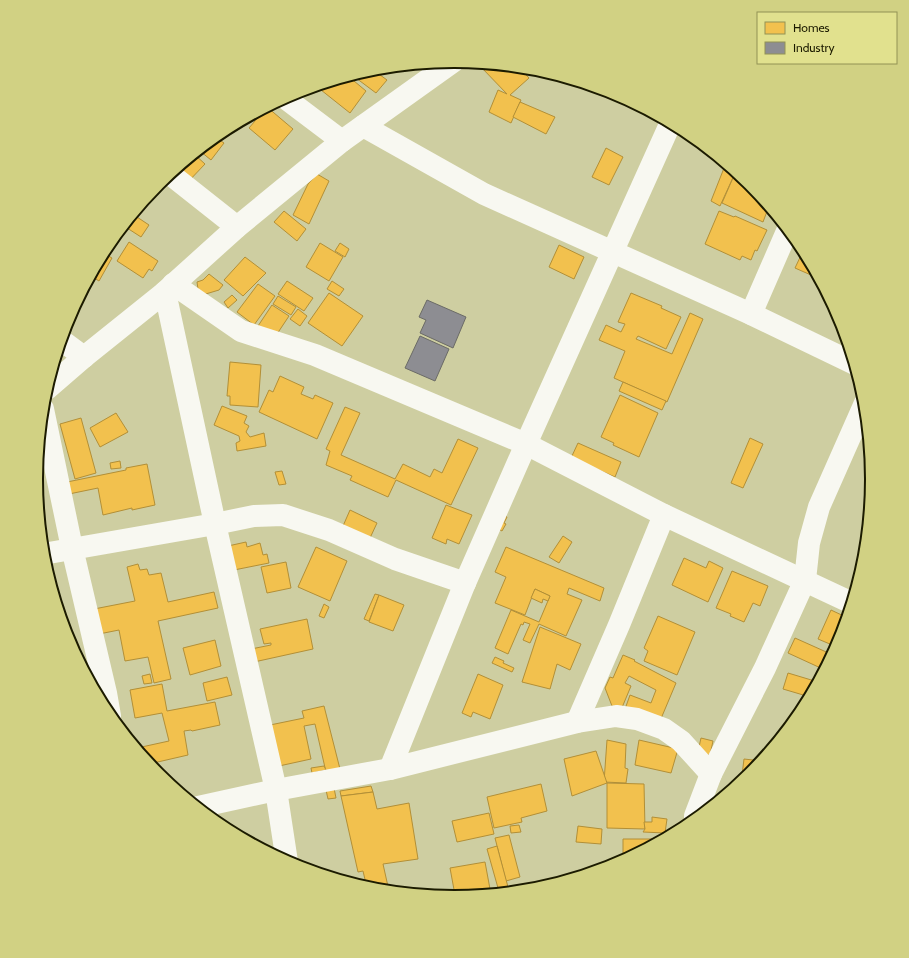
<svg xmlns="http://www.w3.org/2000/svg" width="909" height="958" font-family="Cabin,sans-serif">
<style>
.homes{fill:#f2c14e;stroke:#b28f37}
.industry{fill:#8d8d92;stroke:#6b6b66}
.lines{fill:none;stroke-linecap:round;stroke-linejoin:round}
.minor{stroke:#f8f8f1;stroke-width:22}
.rim{fill:none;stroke:#1c1b00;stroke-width:2}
</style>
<rect width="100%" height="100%" fill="#cecea1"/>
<!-- homes -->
<g class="homes">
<polygon points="485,63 519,67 529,78 510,95 521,100 511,123 489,112 498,90 507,94 481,67"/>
<polygon points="411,65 407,70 400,66"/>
<polygon points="372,69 387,80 376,93 352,75"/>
<polygon points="348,76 366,91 350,113 316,86"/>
<polygon points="520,102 555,117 546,134 513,117"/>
<polygon points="267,107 293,129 275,150 249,128"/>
<polygon points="215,137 224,143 211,160 200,151"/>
<polygon points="606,148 623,157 609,185 592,177"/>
<polygon points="194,154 205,164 186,184 173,171"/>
<polygon points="726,163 736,171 720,206 711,201"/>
<polygon points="736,171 751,183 769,206 763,222 722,203"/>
<polygon points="317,174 329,181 309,224 293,215 308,184"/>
<polygon points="141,205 145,207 137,217 149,225 141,237 124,226"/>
<polygon points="284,211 306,229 297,241 274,222"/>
<polygon points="719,211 734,217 735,216 767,230 757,251 755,250 751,260 742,256 740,260 705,244"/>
<polygon points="129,242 158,261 152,271 149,269 143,278 117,261"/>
<polygon points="320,243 343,257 329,281 306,267"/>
<polygon points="340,243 349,249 345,257 335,251"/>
<polygon points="559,245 584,257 574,279 549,267"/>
<polygon points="804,249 820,279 795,268"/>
<polygon points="103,253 112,258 99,281 91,276"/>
<polygon points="245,257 266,273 243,296 224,280"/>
<polygon points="209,274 223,285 219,290 199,296 197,282 203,280"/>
<polygon points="88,280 90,282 81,295"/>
<polygon points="287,281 313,298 304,311 278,294"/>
<polygon points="332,281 344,289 339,296 327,289"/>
<polygon points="258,284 275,296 254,325 237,312"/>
<polygon points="329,293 363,316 342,346 308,323"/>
<polygon points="631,293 662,306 661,308 681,317 666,349 638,336 636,339 672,354 690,313 703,319 667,402 614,378 625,351 599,340 606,325 621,332 625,324 618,322"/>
<polygon points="232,295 237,300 228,308 224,302"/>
<polygon points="278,296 296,307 291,315 273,304"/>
<polygon points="272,305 289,316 275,337 258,326"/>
<polygon points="298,309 307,316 300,326 290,319"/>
<polygon points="230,362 261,365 258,407 230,405 230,396 227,396"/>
<polygon points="280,376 304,387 301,394 313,399 315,395 333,403 317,439 259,412 269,390 273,392"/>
<polygon points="623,382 666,401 662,410 619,391"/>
<polygon points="620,395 658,413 639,457 613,445 614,443 601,437"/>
<polygon points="222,406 247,416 244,423 249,426 246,432 250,437 264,433 266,446 237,451 236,443 240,441 239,436 214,425"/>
<polygon points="345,407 360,413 341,455 395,479 403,464 430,477 434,469 442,473 458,439 478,448 451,505 396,480 388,497 350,480 352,476 326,465 330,451 326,449"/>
<polygon points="116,413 128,432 100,447 90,428"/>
<polygon points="81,418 96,473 75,479 60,424"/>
<polygon points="750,438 763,444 743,488 731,483"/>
<polygon points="578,443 621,462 615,477 571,458"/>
<polygon points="120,461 121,468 111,469 110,463"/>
<polygon points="147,464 155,505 132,510 132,508 103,515 98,488 69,494 67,482 126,470 126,468"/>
<polygon points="282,471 286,484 279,485 275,472"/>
<polygon points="446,505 472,515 459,544 447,539 446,544 432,538"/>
<polygon points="350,510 377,523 370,538 343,526"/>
<polygon points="505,516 507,517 504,523 506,524 502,531 493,526"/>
<polygon points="563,536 572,542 559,563 549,557"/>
<polygon points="246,542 247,547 260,543 263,555 267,554 269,563 234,570 228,546"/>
<polygon points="316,547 347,561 330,601 298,587"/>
<polygon points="506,547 604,588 600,601 569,588 567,594 582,600 566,636 539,624 530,643 523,640 530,624 524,622 523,625 521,624 508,654 495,648 511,610 539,622 550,596 535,589 525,615 495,603 506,577 495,572"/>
<polygon points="684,558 706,568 709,561 723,568 708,602 672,585"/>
<polygon points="286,562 291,588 267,593 261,567"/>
<polygon points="138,564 140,570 147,569 149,575 161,573 168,602 214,592 218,608 158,621 171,679 154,683 148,657 125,661 119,630 99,634 94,609 135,601 127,567"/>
<polygon points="732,571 768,586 760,606 753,603 744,622 730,616 731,614 716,608"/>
<polygon points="535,589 550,596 548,601 543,599 542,603 531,598"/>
<polygon points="375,594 379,595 369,621 364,619"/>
<polygon points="379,595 404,605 393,631 369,622"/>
<polygon points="324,604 329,607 324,618 319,616"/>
<polygon points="831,610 848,618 841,639 837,647 818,639"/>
<polygon points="658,616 695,632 677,675 644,661 648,651 644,648"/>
<polygon points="307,619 313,649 254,662 251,649 271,645 271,643 264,644 260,629"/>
<polygon points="540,627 581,644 570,670 557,664 550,689 522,682"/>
<polygon points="795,638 833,655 825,670 788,653"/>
<polygon points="215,640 221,666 190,675 183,648"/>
<polygon points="623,655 635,660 634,661 676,683 660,721 625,709 630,695 651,703 656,690 629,676 625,683 631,686 621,710 612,706 605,688 610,677 613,678"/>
<polygon points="495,657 504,661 503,663 514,668 512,672 492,663"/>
<polygon points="788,673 818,682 810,697 783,689"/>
<polygon points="150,674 152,683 144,684 142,676"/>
<polygon points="478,674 503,685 490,719 473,712 471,717 462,713"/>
<polygon points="227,677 232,695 207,701 203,683"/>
<polygon points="162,684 167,711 215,702 220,725 192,731 191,730 184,731 188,755 149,764 137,748 169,741 162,713 135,718 130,690"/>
<polygon points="324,706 340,769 326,772 315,724 304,726 311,759 279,766 270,725 304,718 302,711"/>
<polygon points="701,738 713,741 710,755 701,754 699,747"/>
<polygon points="607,740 626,744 625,768 628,769 626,783 604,782"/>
<polygon points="639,740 678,749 671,773 635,765"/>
<polygon points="596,751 607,783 572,796 564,759"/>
<polygon points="744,759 762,761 750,775 741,783"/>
<polygon points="324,766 326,770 312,773 311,768"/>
<polygon points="607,783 644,784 645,829 607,828"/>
<polygon points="541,784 547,811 521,818 522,822 494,828 487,797"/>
<polygon points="371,786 373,792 341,796 340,791"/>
<polygon points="334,788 336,798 328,799 326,790"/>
<polygon points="373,792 377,809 409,803 418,859 383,864 389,891 367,888 363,871 358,872 341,796"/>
<polygon points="489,813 494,834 457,842 452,821"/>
<polygon points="652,817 667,819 665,833 643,832 645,829 644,822 652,822"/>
<polygon points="519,825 521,832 511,833 510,826"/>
<polygon points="578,826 602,829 601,844 576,842"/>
<polygon points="509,835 520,877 506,881 495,838"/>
<polygon points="623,839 653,839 653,845 623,861"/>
<polygon points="497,846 508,887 498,888 487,849"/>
<polygon points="485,862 490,889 455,895 450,868"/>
<polygon points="360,881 362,886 351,883"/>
</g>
<!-- industry -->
<g class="industry">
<polygon points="427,300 466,317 453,348 420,333 426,320 419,317"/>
<polygon points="420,336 449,349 435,381 405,368"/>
</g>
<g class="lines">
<!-- minor -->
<g class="minor">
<polyline points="285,98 342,141"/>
<polyline points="363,126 484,194 751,314 855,364"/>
<polyline points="170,174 237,227"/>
<polyline points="173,284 241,331 315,355 526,444 664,515 852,603"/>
<polyline points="165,292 215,524 276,790 287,862"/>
<polyline points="751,314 788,229"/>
<polyline points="61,340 84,357"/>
<polyline points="47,389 84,357 165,292 237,227 342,141 454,61"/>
<polyline points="43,409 72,548 106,693 110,716"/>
<polyline points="43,554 215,524 254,516 283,515 329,530 395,559 465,583"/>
<polyline points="577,722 619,625 664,515"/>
<polyline points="390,769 465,583 526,444 671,122"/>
<polyline points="198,807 276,790 390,769 577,722 616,716 637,719 664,729 681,741 711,774"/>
<polyline points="695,820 695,816 711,774 765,668 805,580 809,543 819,507 865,403"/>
</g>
</g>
<!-- crop -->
<path d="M0 0H909V958H0ZM43 479a411 411 0 1 1 822 0a411 411 0 1 1-822 0Z" fill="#d1d183" fill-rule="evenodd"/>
<path class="rim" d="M43 479a411 411 0 1 1 822 0a411 411 0 1 1-822 0Z"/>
<!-- legend -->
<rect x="757" y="12" width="140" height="52" fill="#e1e18e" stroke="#929255"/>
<rect x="765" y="22" width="20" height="12" fill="#f2c14e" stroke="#929255"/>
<text x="793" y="32" font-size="12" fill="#1c1b00">Homes</text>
<rect x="765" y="42" width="20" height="12" fill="#8d8d92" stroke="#929255"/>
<text x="793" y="52" font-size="12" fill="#1c1b00">Industry</text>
</svg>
